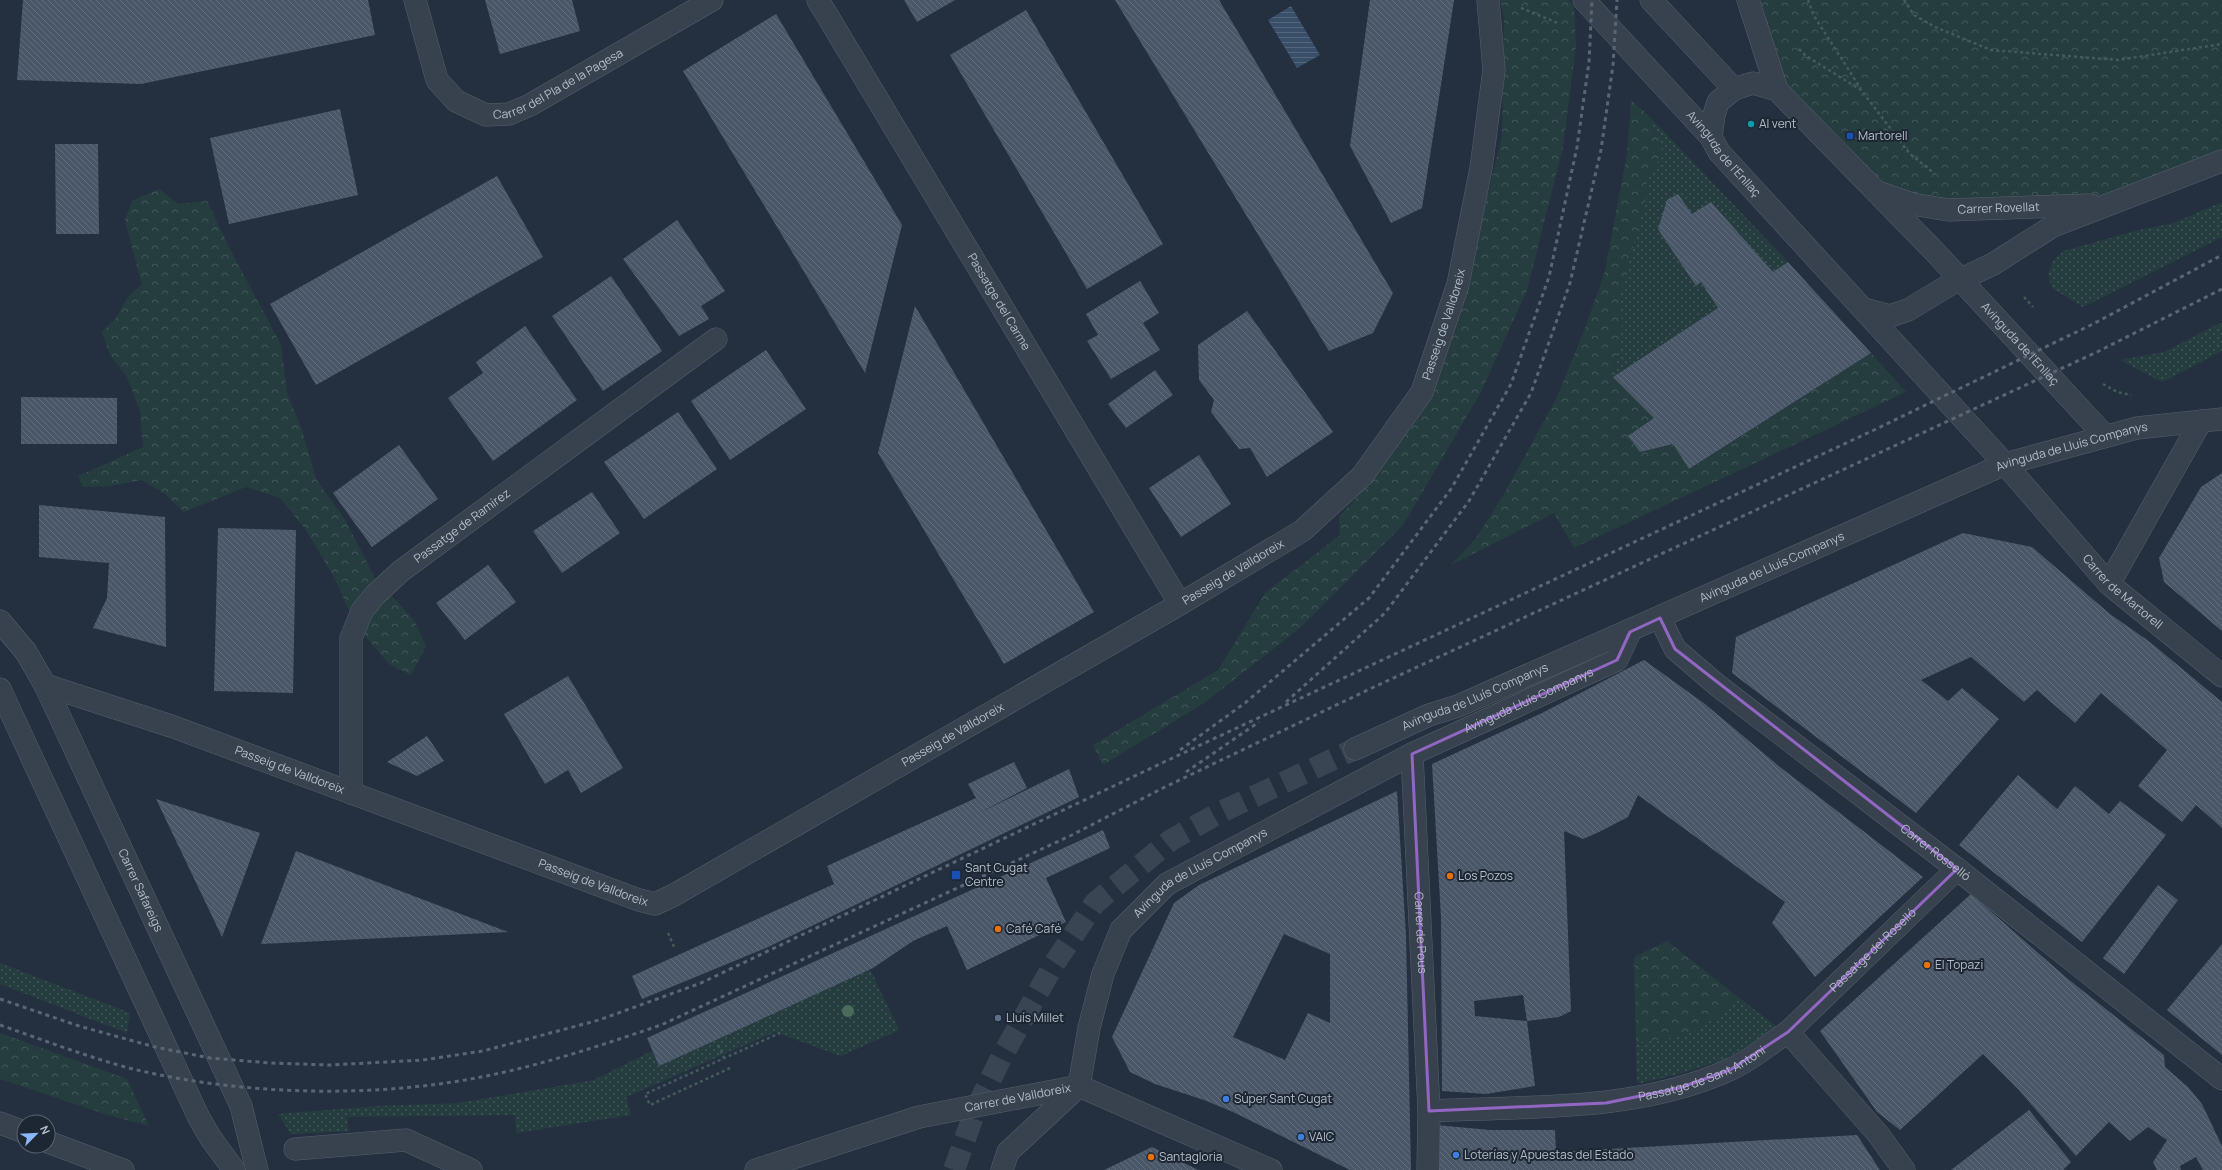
<svg xmlns="http://www.w3.org/2000/svg" width="2222" height="1170" font-family="Manrope,sans-serif">
<style>
.grass{fill:url(#grass-dots)}
.forest{fill:url(#forest-crowns)}
.water{fill:url(#water-rules)}
.building{fill:url(#building-back-hatch);fill-rule:evenodd}
.lines{fill:none;stroke-linecap:round;stroke-linejoin:round}
.minor-tunnel{stroke:#3a4554;stroke-width:22;stroke-dasharray:22 11;stroke-linecap:butt}
.minor-casing{stroke:#56606d;stroke-width:23}
.path{stroke:#445a5d;stroke-width:2.5;stroke-dasharray:3 3;stroke-linecap:butt}
.minor{stroke:#38424f;stroke-width:22}
.rail{stroke:#5a6676;stroke-width:3;stroke-dasharray:4 4;stroke-linecap:butt}
.tree{fill:#4b6b5d}
.marked{fill:none;stroke:#9266c3;stroke-width:3;stroke-linejoin:round}
.culture-dot{fill:#0f9aa8;stroke:#1d2734;stroke-width:1.5}
.transit-dot{fill:#1a4fb4;stroke:#1d2734;stroke-width:1.5}
.food-dot{fill:#e8710a;stroke:#1d2734;stroke-width:1.5}
.service-dot{fill:#5c6f8a;stroke:#1d2734;stroke-width:1.5}
.shop-dot{fill:#3f7fe0;stroke:#1d2734;stroke-width:1.5}
.labels{text-anchor:middle;stroke-width:4;stroke-linejoin:round;paint-order:stroke}
.street-label{font-size:12px;fill:#b5bdca;stroke:#1d2734}
.poi-label{font-size:12px;fill:#b5bdca;stroke:#1d2734;text-anchor:start}
</style>
<defs>
<pattern id="grass-dots" width="8" height="8" patternUnits="userSpaceOnUse"><rect width="8" height="8" fill="#263d40"/><path d="M2 2h.1M6 6h.1" fill="none" stroke="#43575a" stroke-width="1.8" stroke-linecap="round"/></pattern>
<pattern id="forest-crowns" width="20" height="18" patternUnits="userSpaceOnUse"><rect width="20" height="18" fill="#263d40"/><path d="M2 6a3 3 0 1 1 6 0M12 15a3 3 0 1 1 6 0" fill="none" stroke="#43575a"/></pattern>
<pattern id="water-rules" width="6" height="5" patternUnits="userSpaceOnUse"><rect width="6" height="5" fill="#394e68"/><path d="M0 2.5h6" fill="none" stroke="#53667c"/></pattern>
<pattern id="building-back-hatch" width="6" height="6" patternUnits="userSpaceOnUse"><rect width="6" height="6" fill="#4a5768"/><path d="M-1 5l2 2M0 0l6 6M5-1l2 2" fill="none" stroke="#626d7c"/></pattern>
</defs>
<rect width="100%" height="100%" fill="#24303f"/>
<!-- grass -->
<g class="grass">
<polygon points="1648,115 1788,262 1613,377 1622,327 1620,295 1647,195 1646,177 1665,153"/>
<polygon points="2222,202 2222,237 2083,307 2052,288 2048,274 2053,261 2063,251 2139,230 2174,223"/>
<polygon points="2222,322 2222,351 2162,382 2120,360 2164,352"/>
<polygon points="0,963 130,1013 127,1033 0,984"/>
<polygon points="870,969 899,1030 841,1056 775,1032 626,1097 631,1115 516,1133 515,1115 347,1117 349,1131 291,1134 278,1114 378,1106 459,1103 594,1080 652,1051 659,1066"/>
<path d="M1738 997 1777 1027 1726 1059 1683 1073 1637 1084 1636 1042C1680 1040 1707 1030 1738 997Z"/>
</g>
<!-- forest -->
<g class="forest">
<polygon points="1500,0 1569,0 1574,5 1576,46 1563,147 1527,290 1480,394 1403,525 1301,627 1204,703 1103,765 1093,745 1218,670 1265,593 1340,535 1339,517 1363,490 1462,301 1502,136 1504,18"/>
<polygon points="1748,0 2222,0 2222,161 2070,209 1876,195 1769,63"/>
<polygon points="1631,100 1648,115 1665,153 1646,177 1647,195 1620,295 1622,327 1613,377 1654,418 1640,452 1673,444 1690,469 1871,353 1906,392 1574,548 1554,513 1451,565 1476,538 1503,496 1557,397 1586,326 1605,271 1627,154"/>
<polygon points="159,189 178,204 207,201 231,251 281,345 287,393 302,430 316,479 345,520 375,578 414,620 426,646 411,675 389,664 355,624 335,579 306,530 280,498 246,487 184,512 164,493 141,480 110,486 83,487 78,476 143,447 140,411 127,377 110,355 102,332 116,318 129,295 142,285 125,220 132,201"/>
<path d="M1667 941 1738 997C1707 1030 1680 1040 1636 1042L1634 957Z"/>
<polygon points="0,1033 127,1079 149,1126 108,1115 0,1079"/>
</g>
<!-- water -->
<polygon class="water" points="1291,6 1320,55 1297,68 1268,20"/>
<!-- building -->
<g class="building">
<polygon points="23,0 368,0 375,35 141,84 17,80"/>
<polygon points="485,0 572,0 580,31 500,54"/>
<polygon points="904,0 955,0 917,22"/>
<polygon points="1115,0 1219,0 1393,293 1373,333 1329,351"/>
<polygon points="1370,0 1454,0 1422,208 1391,223 1350,146"/>
<polygon points="1026,10 1163,244 1087,289 950,55"/>
<polygon points="776,14 902,225 865,373 683,71"/>
<polygon points="340,109 358,195 229,224 210,138"/>
<polygon points="55,144 98,144 99,234 56,234"/>
<polygon points="497,176 543,257 316,385 270,304"/>
<polygon points="1678,194 1692,214 1711,202 1773,272 1788,262 1871,353 1689,469 1673,444 1640,452 1628,436 1654,418 1613,377 1718,308 1701,282 1696,286 1658,229 1667,200"/>
<polygon points="677,220 725,291 701,306 709,319 679,336 623,259"/>
<polygon points="611,276 662,351 603,391 552,316"/>
<polygon points="1140,281 1159,313 1143,323 1160,350 1111,379 1087,341 1098,335 1086,314"/>
<polygon points="915,306 1094,612 1004,664 878,453"/>
<polygon points="1247,311 1333,432 1267,477 1250,448 1239,449 1211,412 1214,400 1199,380 1198,345"/>
<polygon points="525,326 577,400 493,461 448,398 483,373 476,362"/>
<polygon points="766,350 806,409 730,460 691,401"/>
<polygon points="1155,370 1173,395 1126,428 1108,404"/>
<polygon points="21,397 117,398 117,444 21,444"/>
<polygon points="678,412 717,469 644,519 604,462"/>
<polygon points="399,445 438,499 372,547 333,493"/>
<polygon points="1199,455 1231,504 1181,537 1149,488"/>
<polygon points="2222,473 2222,631 2164,582 2159,558 2201,487"/>
<polygon points="592,492 620,533 562,573 533,531"/>
<polygon points="39,505 165,517 166,647 93,628 107,598 109,563 39,557"/>
<polygon points="218,528 296,530 293,693 214,691"/>
<polygon points="1963,533 2032,547 2110,614 2150,642 2222,702 2222,828 2196,805 2182,822 2138,786 2167,750 2101,693 2075,723 2037,690 2024,702 1971,657 1921,680 1948,701 1962,688 1999,719 1916,813 1732,673 1736,637"/>
<polygon points="488,565 516,602 465,640 436,603"/>
<path d="M1644 660 1705 704 1780 767 1923 877 1815 977 1772 923 1785 902 1638 795 1628 817 1599 832 1583 839 1564 831 1571 1011 1559 1017 1527 1021 1535 1086 1486 1094 1442 1091 1441 917 1432 764 1542 713ZM1523 995 1527 1021 1475 1016 1474 1001Z"/>
<polygon points="568,676 623,768 581,793 568,770 545,784 504,714"/>
<polygon points="427,736 444,761 417,776 387,762"/>
<polygon points="1014,762 1027,788 977,814 1069,769 1079,797 766,948 642,999 632,976 834,884 827,866 976,798 968,784"/>
<polygon points="2018,775 2057,809 2075,786 2109,814 2120,801 2166,835 2082,942 1959,845"/>
<path d="M1397 791 1406 935 1411 1170H1350L1233 1112 1204 1100 1155 1084 1130 1072 1112 1037 1174 903 1199 885ZM1284 934 1330 954V1023L1308 1013 1285 1060 1233 1037Z"/>
<polygon points="156,799 260,833 222,937"/>
<polygon points="1103,830 1110,848 1046,878 1066,922 967,970 947,926 913,941 873,968 659,1066 647,1038"/>
<polygon points="296,851 508,932 261,944"/>
<polygon points="2158,885 2178,900 2124,974 2103,958"/>
<polygon points="1971,894 2068,979 2164,1055 2165,1067 2188,1087 2202,1104 2222,1146 2222,1170 2203,1170 2196,1157 2180,1166 2181,1170 2157,1170 2153,1162 2167,1140 2148,1127 2130,1141 2109,1122 2076,1156 2017,1088 1983,1054 1900,1130 1877,1112 1820,1031"/>
<polygon points="2222,944 2222,1055 2167,1010"/>
<polygon points="2029,1110 2071,1162 2063,1170 1951,1170"/>
<polygon points="1436,1125 1490,1130 1555,1130 1556,1152 1857,1135 1880,1170 1439,1170"/>
<polygon points="1152,1147 1198,1170 1104,1170"/>
</g>
<g class="lines">
<!-- minor-tunnel -->
<polyline class="minor-tunnel" points="954,1170 975,1111 1001,1058 1054,964 1095,903 1171,840 1221,812 1355,749"/>
<!-- minor casing -->
<g class="minor-casing">
<g id="minor">
<path id="s1" d="M415 0 437 80 456 101 486 115 509 114 530 105 712 0"/>
<path id="s2" d="M818 0 1180 604"/>
<path id="s3" d="M1584 0 1711 137 1719 152 2005 464 2109 584 2222 676"/>
<polyline points="1651,0 1734,89"/>
<path id="s4" d="M1748 0 1777 90 1935 252 2105 436"/>
<polyline points="1711,137 1714,115 1718,102 1734,89 1753,83 1777,90"/>
<path id="s5" d="M1880 193 1912 204 1948 210 2091 205"/>
<polyline points="1863,309 1890,316 1908,310 1951,284 1993,264 2053,226 2222,161"/>
<polyline points="2109,584 2201,421"/>
<path id="s6" d="M1660 618 1675 649 1717 685 1957 869 2222 1079"/>
<path id="s7" d="M0 621 26 652 45 685 241 1106 257 1170"/>
<path id="s8" d="M45 685 174 727 639 900 655 904 674 895 1180 604 1302 531 1362 476 1422 392 1458 284 1481 168 1494 70 1488 0"/>
<polyline points="0,689 198,1116 210,1137 234,1170"/>
<path id="s9" d="M1355 749 1429 715 1458 706 2005 464 2137 428 2222 419"/>
<path id="s10" d="M1412 754 1429 1111 1428 1170"/>
<path id="s11" d="M351 793V638L362 611 375 595 401 571 716 339"/>
<path id="s12" d="M1788 1032 1957 869"/>
<path id="s13" d="M1429 1111C1529 1106 1636 1112 1729 1070 1750 1061 1769 1044 1788 1032L1878 1134 1904 1170"/>
<polyline points="0,1123 24,1132"/>
<polyline points="48,1142 123,1170"/>
<polyline points="295,1149 406,1140 471,1170"/>
<path id="s14" d="M756 1170 919 1117 1079 1086 1271 1170"/>
<path id="s15" d="M1002 1170 1008 1152 1079 1086 1089 1028 1103 974 1121 930 1167 884 1412 754 1617 660 1630 632"/>
</g>
</g>
<!-- path -->
<g class="path">
<polyline points="1808,0 1814,16 1861,89"/>
<polyline points="1904,0 1914,15 1935,27 1991,50 2118,60 2222,44"/>
<polyline points="1521,8 1560,24"/>
<polyline points="1799,49 1806,56 1861,90 1910,154 1935,174"/>
<polyline points="2024,297 2033,307"/>
<polyline points="2103,384 2117,392 2131,395"/>
<polyline points="668,933 675,949"/>
<polyline points="718,1045 724,1058"/>
<polyline points="730,1068 650,1105 645,1094 780,1033"/>
</g>
<!-- minor -->
<use href="#minor" class="minor"/>
<!-- rail -->
<g class="rail">
<polyline points="1286,702 1385,613 1469,501 1531,393 1570,283 1601,150 1613,65 1617,0"/>
<polyline points="1180,750 1245,703 1369,598 1451,489 1511,384 1549,277 1577,147 1589,62 1592,0"/>
<polyline points="1186,772 1259,722"/>
<polyline points="0,999 79,1026 155,1047 210,1058 270,1063 330,1065 423,1060 483,1051 599,1020 701,983 1164,762 1874,430 2093,324 2222,255"/>
<path d="M0 1025C43 1040 85 1056 129 1068 242 1096 378 1099 491 1075 549 1063 605 1044 661 1025L1072 835 1165 787 1374 687 2097 352 2222 289"/>
</g>
</g>
<!-- trees -->
<circle class="tree" cx="848" cy="1011" r="6"/>
<!-- marked area -->
<path class="marked" d="M1660 618 1675 649 1957 869 1788 1032 1730 1070 1679 1088 1606 1103 1429 1111 1412 754 1617 660 1630 632Z"/>
<!-- markers -->
<circle class="culture-dot" cx="1751" cy="124" r="4"/>
<g class="transit-dot">
<rect x="1846" y="132" width="8" height="8" rx="2"/>
<rect x="951" y="870" width="10" height="10" rx="2"/>
</g>
<g class="food-dot">
<circle cx="1450" cy="876" r="4"/>
<circle cx="998" cy="929" r="4"/>
<circle cx="1927" cy="965" r="4"/>
<circle cx="1151" cy="1157" r="4"/>
</g>
<circle class="service-dot" cx="998" cy="1018" r="4"/>
<g class="shop-dot">
<circle cx="1226" cy="1099" r="4"/>
<circle cx="1301" cy="1137" r="4"/>
<circle cx="1456" cy="1155" r="4"/>
</g>
<g class="labels">
<!-- street labels -->
<g class="street-label">
<text dy="4" stroke="none"><textPath href="#s1" startOffset="224">Carrer del Pla de la Pagesa</textPath></text>
<text dy="4" stroke="none"><textPath href="#s3" startOffset="208">Avinguda de l'Enllaç</textPath></text>
<text dy="4" stroke="none"><textPath href="#s5" startOffset="121">Carrer Rovellat</textPath></text>
<text dy="4" stroke="none"><textPath href="#s2" startOffset="352">Passatge del Carme</textPath></text>
<text dy="4" stroke="none"><textPath href="#s8" startOffset="1651">Passeig de Valldoreix</textPath></text>
<text dy="4" stroke="none"><textPath href="#s4" startOffset="446">Avinguda de l'Enllaç</textPath></text>
<text dy="4" stroke="none"><textPath href="#s9" startOffset="779">Avinguda de Lluís Companys</textPath></text>
<text dy="4" stroke="none"><textPath href="#s11" startOffset="316">Passatge de Ramírez</textPath></text>
<text dy="4" stroke="none"><textPath href="#s9" startOffset="455">Avinguda de Lluís Companys</textPath></text>
<text dy="4" stroke="none"><textPath href="#s8" startOffset="1315">Passeig de Valldoreix</textPath></text>
<text dy="4" stroke="none"><textPath href="#s3" startOffset="801">Carrer de Martorell</textPath></text>
<text dy="4" stroke="none"><textPath href="#s9" startOffset="131">Avinguda de Lluís Companys</textPath></text>
<text dy="4" stroke="none"><textPath href="#s15" startOffset="749">Avinguda Lluís Companys</textPath></text>
<text dy="4" stroke="none"><textPath href="#s8" startOffset="991">Passeig de Valldoreix</textPath></text>
<text dy="4" stroke="none"><textPath href="#s8" startOffset="259">Passeig de Valldoreix</textPath></text>
<text dy="4" stroke="none"><textPath href="#s6" startOffset="365">Carrer Rosselló</textPath></text>
<text dy="4" stroke="none"><textPath href="#s15" startOffset="377">Avinguda de Lluís Companys</textPath></text>
<text dy="4" stroke="none"><textPath href="#s8" startOffset="583">Passeig de Valldoreix</textPath></text>
<text dy="4" stroke="none"><textPath href="#s7" startOffset="305">Carrer Safareigs</textPath></text>
<text dy="4" stroke="none"><textPath href="#s10" startOffset="179">Carrer de Pous</textPath></text>
<text dy="4" stroke="none"><textPath href="#s12" startOffset="118">Passatge del Roselló</textPath></text>
<text dy="4" stroke="none"><textPath href="#s13" startOffset="278">Passatge de Sant Antoni</textPath></text>
<text dy="4" stroke="none"><textPath href="#s14" startOffset="272">Carrer de Valldoreix</textPath></text>
</g>
<!-- poi labels -->
<g class="poi-label">
<text x="1759" y="128">Al vent</text>
<text x="1858" y="140">Martorell</text>
<text x="965" y="872">Sant Cugat<tspan x="965" dy="14">Centre</tspan></text>
<text x="1458" y="880">Los Pozos</text>
<text x="1006" y="933">Café Café</text>
<text x="1935" y="969">El Topazi</text>
<text x="1006" y="1022">Lluís Millet</text>
<text x="1234" y="1103">Súper Sant Cugat</text>
<text x="1309" y="1141">VAIC</text>
<text x="1464" y="1159">Loterías y Apuestas del Estado</text>
<text x="1159" y="1161">Santagloria</text>
</g>
</g>
<!-- north arrow -->
<g transform="translate(36 1134) rotate(66)"><circle r="19" fill="#1d2734" stroke="#5a6370"/>
<path d="M0-3L7 15L0 10L-7 15Z" fill="#8bb6f9"/>
<text y="-6" font-size="11" font-weight="bold" text-anchor="middle" fill="#b5bdca">N</text>
</g>
</svg>
